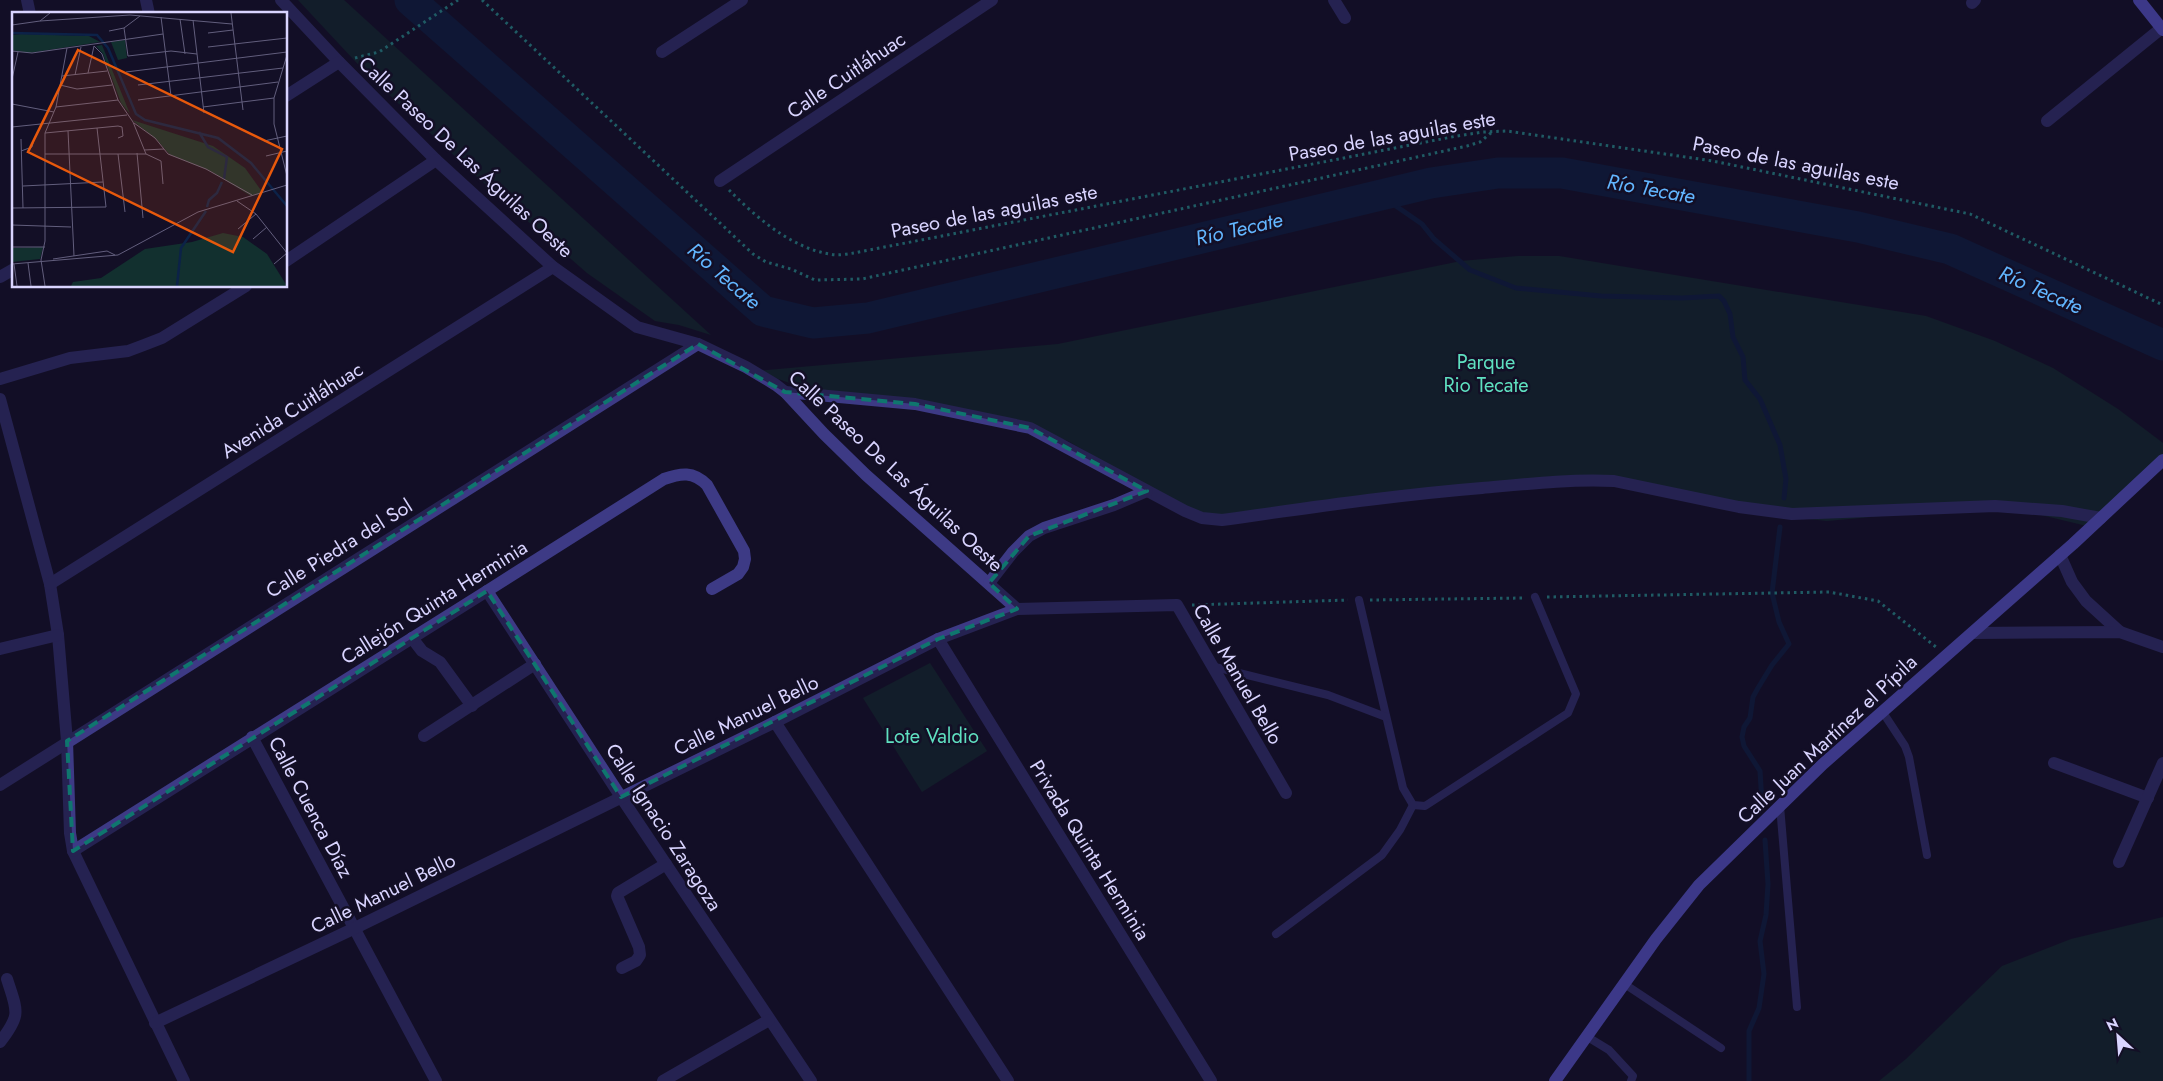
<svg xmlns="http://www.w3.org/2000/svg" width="2163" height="1081" font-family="Jost,sans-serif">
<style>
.green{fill:#12302f}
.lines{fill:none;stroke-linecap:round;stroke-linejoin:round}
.stream{stroke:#0c2248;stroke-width:5}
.river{stroke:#0c2248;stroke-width:31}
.path{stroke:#2fb8b0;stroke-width:3;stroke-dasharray:2.5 4;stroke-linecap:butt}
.service{stroke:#3d3a85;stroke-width:8}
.minor{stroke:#3d3a85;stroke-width:12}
.secondary{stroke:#6f6bff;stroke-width:12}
.marked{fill:none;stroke:#0f766e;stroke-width:4;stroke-dasharray:10 6;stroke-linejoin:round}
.labels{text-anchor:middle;stroke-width:5;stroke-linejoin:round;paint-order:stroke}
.street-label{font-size:20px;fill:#d9d4ff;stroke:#130f26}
.park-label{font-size:20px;fill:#5fe0c0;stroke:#130f26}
.water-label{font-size:21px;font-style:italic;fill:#62b6ff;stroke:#130f26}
.inset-river{fill:none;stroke:#0c2248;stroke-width:2.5}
.inset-road{fill:none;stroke:#625e7d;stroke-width:1}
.view{fill:#e8590c;fill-opacity:0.15;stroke:#e8590c;stroke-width:2.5}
.inset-edge{fill:none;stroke:#d9d4ff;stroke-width:2.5}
</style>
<rect width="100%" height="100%" fill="#130f26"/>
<!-- green -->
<g class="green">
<polygon points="298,0 344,0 711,335 679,325 655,321 587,273 476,176 368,75"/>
<polygon points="1518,256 1559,256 1926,316 1995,341 2053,368 2118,409 2163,443 2163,460 2091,527 2037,514 2000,510 1937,511 1827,521 1735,511 1638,488 1556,482 1232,518 1194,514 1068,441 991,416 818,393 756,371 1058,344 1461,261"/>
<polygon points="930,663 987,751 922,792 863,698"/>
<polygon points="2163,917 2163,1081 1879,1081 1906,1059 2002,966 2071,939"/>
</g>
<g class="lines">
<!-- stream -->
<g class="stream">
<polyline points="1376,197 1393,204 1422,224 1434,239 1470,270 1516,288 1601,296 1682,298 1719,296 1724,301 1730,314 1733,337 1743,357 1745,380 1760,399 1780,445 1786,479 1784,498"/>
<polyline points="1762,803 1760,771 1744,746 1742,737 1744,727 1750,718 1753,697 1758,688 1772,665 1789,644 1779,622 1772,593 1780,527"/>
<polyline points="1749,1081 1749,1031 1759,1008 1764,974 1760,941 1766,915 1768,884 1765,840"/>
</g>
<!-- river -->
<polyline class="river" points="410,0 763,311 813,323 868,318 1431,183 1498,173 1562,173 1858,227 1950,249 2163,345"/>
<!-- path -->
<g class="path">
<polyline points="482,0 753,254 766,262 791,269 815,280 862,279 1467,146 1480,142 1492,132"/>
<polyline points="355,58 379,52 458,0"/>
<path d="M729 190C756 217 791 248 830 254 838 256 847 254 854 253L1457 136 1483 132 1507 131 1713 161 1970 214 2163 305"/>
<polyline points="1547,597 1829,592 1878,601 1936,647"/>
<polyline points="1370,600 1523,598"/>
<polyline points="1192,605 1348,600"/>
</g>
<!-- service -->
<g class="service">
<polyline points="1359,600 1403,788 1413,805 1425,806 1568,713 1576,694 1535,597"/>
<polyline points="1211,666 1328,695 1386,717"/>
<polyline points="1882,711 1905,746 1909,757 1927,855"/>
<polyline points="1780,806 1797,1007"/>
<polyline points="1276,934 1382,855 1400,830 1413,805"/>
<polyline points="1623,983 1721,1048"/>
<polyline points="1586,1036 1609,1050 1633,1076 1631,1081"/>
</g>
<!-- minor -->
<g class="minor">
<polyline points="27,0 30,14"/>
<polyline points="146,0 149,14"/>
<polyline points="281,0 339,62 436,160 553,267 637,327 698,344 746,367 776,385 785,392 824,434 866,475 1017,609"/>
<polyline points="1334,0 1345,18"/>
<polyline points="1972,3 1975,0"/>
<polyline points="662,52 742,0"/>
<polyline points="286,96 339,62"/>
<polyline points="2047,121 2163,27"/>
<polyline points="720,181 992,0"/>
<polyline points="286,261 436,160"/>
<polyline points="0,277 14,269"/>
<polyline points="0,379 70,358 128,351 144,345 162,338 246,286"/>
<path d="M785 392 915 404 1030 428 1185 511 1202 518 1222 520C1308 508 1395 495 1482 488 1526 484 1569 479 1614 481L1739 507 1792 514 1995 506 2062 511 2101 518"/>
<polyline points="0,399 50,584 58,635 67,741 70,833 73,851 184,1081"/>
<polyline points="2060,555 2072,582 2086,601 2120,632"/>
<polyline points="989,583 1013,552 1029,536 1044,528 1114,505 1147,491"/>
<polyline points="50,584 553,267"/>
<polyline points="487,591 621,797 811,1081"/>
<polyline points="1973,633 2120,632 2163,647"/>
<polyline points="412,638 422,651 440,662 472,706"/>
<polyline points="938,639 1211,1081"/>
<polyline points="0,649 58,635"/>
<polyline points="775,722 1008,1081"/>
<polyline points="424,736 535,664"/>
<polyline points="252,737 436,1081"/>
<polyline points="2054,763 2148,798"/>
<polyline points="0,785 698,344"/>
<path d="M73 851 487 591 664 479C681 473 693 471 707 485L744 551 745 559 743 567 738 574 712 589"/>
<polyline points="2119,862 2163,763"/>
<polyline points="622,968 636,961 640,955 639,947 617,896 618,893 666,864"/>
<polyline points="155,1023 355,928 775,722 938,639 1017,609 1177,605 1286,793"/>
<path d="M0 1042C22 1014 17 1011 7 979"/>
<polyline points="663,1081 769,1020"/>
</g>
<!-- secondary -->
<g class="secondary">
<polyline points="2139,0 2163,30"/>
<polyline points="1555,1081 1656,939 1699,885 1823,764 2073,544 2163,460"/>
</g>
</g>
<!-- marked area -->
<path d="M0 0H2163V1081H0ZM698 344 785 392 915 404 1030 428 1147 491 1029 536 989 583 1017 609 938 639 621 797 487 591 73 851 67 741Z" fill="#130f26" fill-opacity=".55" fill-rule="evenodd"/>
<path class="marked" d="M698 344 785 392 915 404 1030 428 1147 491 1029 536 989 583 1017 609 938 639 621 797 487 591 73 851 67 741Z"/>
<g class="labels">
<!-- street labels -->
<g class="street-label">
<text transform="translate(846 75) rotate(-34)" y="7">Calle Cuitláhuac</text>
<text transform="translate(1392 136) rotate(-10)" y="7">Paseo de las aguilas este</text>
<text transform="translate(466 157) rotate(43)" y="7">Calle Paseo De Las Águilas Oeste</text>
<text transform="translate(1796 163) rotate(11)" y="7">Paseo de las aguilas este</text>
<text transform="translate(994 211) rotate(-11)" y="7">Paseo de las aguilas este</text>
<text transform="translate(292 410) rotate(-32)" y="7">Avenida Cuitláhuac</text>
<text transform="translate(896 471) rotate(43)" y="7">Calle Paseo De Las Águilas Oeste</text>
<text transform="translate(339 548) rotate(-32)" y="7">Calle Piedra del Sol</text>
<text transform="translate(434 602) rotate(-32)" y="7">Callejón Quinta Herminia</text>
<text transform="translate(1238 674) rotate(60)" y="7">Calle Manuel Bello</text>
<text transform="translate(746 715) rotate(-26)" y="7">Calle Manuel Bello</text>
<text transform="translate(1827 739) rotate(-43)" y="7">Calle Juan Martínez el Pípila</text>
<text transform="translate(311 807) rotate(62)" y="7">Calle Cuenca Díaz</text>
<text transform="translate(664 827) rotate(57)" y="7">Calle Ignacio Zaragoza</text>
<text transform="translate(1090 850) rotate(58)" y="7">Privada Quinta Herminia</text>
<text transform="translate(383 893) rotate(-26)" y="7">Calle Manuel Bello</text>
</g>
<!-- park labels -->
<g class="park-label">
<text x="1486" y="369">Parque<tspan x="1486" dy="23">Rio Tecate</tspan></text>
<text x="932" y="743">Lote Valdio</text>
</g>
<!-- water labels -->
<g class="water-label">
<text transform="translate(1651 189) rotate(10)" y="7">Río Tecate</text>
<text transform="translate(1239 229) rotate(-13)" y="7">Río Tecate</text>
<text transform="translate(724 276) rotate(41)" y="7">Río Tecate</text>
<text transform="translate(2041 290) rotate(24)" y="7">Río Tecate</text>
</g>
</g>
<!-- overview -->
<g transform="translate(12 12)">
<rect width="275" height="275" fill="#130f26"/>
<path d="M9 22 77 24 88 30 17 41 0 38V23ZM113 28 115 46 106 48 99 30ZM90 33 118 102 109 91 91 42 84 34ZM120 108 201 134 233 156 251 181 239 184 198 159 158 143 146 129ZM211 221 231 225 255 242 275 274H59L61 270 89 266 133 237 180 230ZM31 235 28 247 0 250V236Z" fill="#12302f"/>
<path class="inset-river" d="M0 21 85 23 96 36 124 102 133 108 206 126 239 151 275 194M187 120 196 135 215 145 212 167M195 195 197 188 205 181 210 170M165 274 169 236 194 199"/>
<path class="inset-road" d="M219 1 230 90 262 86V112L275 164M128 4 112 16 116 44 159 39 185 42M149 5 159 84M168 7 173 42M181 8 192 101M28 9 118 3 220 12M0 13 28 9 38 1M97 19 112 16M196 21 221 18M82 34 90 42 106 88 121 110 134 142M196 35 275 26M0 39 20 41 151 22M114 60 275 40M76 61 82 34M63 63 69 35M50 64 95 59M0 67 6 40M48 73 65 77 100 73M126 73 271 56M262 86 275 43M126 88 266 70M0 92 42 100M44 95 106 88M191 95 230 90 231 98M122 111 143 126 156 142 194 157 240 183M0 115 115 103M56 119 62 244M33 121 106 114 110 115 111 124 106 126M9 127 11 196M252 129 275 124M132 138 152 137M9 139 20 135 21 131M125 141 131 206M33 142H134L149 149 151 172M106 142 113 200M254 144 275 139M11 174 91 170M225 189 244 202 275 241M0 196 94 195 85 116M0 213 59 215M226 217 244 202M241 227 255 215M0 235H33M41 247 95 239 103 243M16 251 19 274M0 252 106 243 186 200 275 173M2 252 5 274M262 252 275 241M33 274 29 248 33 229V121L44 95 55 36"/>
<path class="view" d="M66 38 270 137 221 240 16 140Z"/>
<rect width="275" height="275" class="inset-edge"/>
</g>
<!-- north arrow -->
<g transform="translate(2118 1036) rotate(334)" stroke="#130f26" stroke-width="4" paint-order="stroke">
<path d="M0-4L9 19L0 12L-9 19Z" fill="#d9d4ff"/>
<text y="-8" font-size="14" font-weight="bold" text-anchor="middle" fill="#d9d4ff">N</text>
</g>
</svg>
